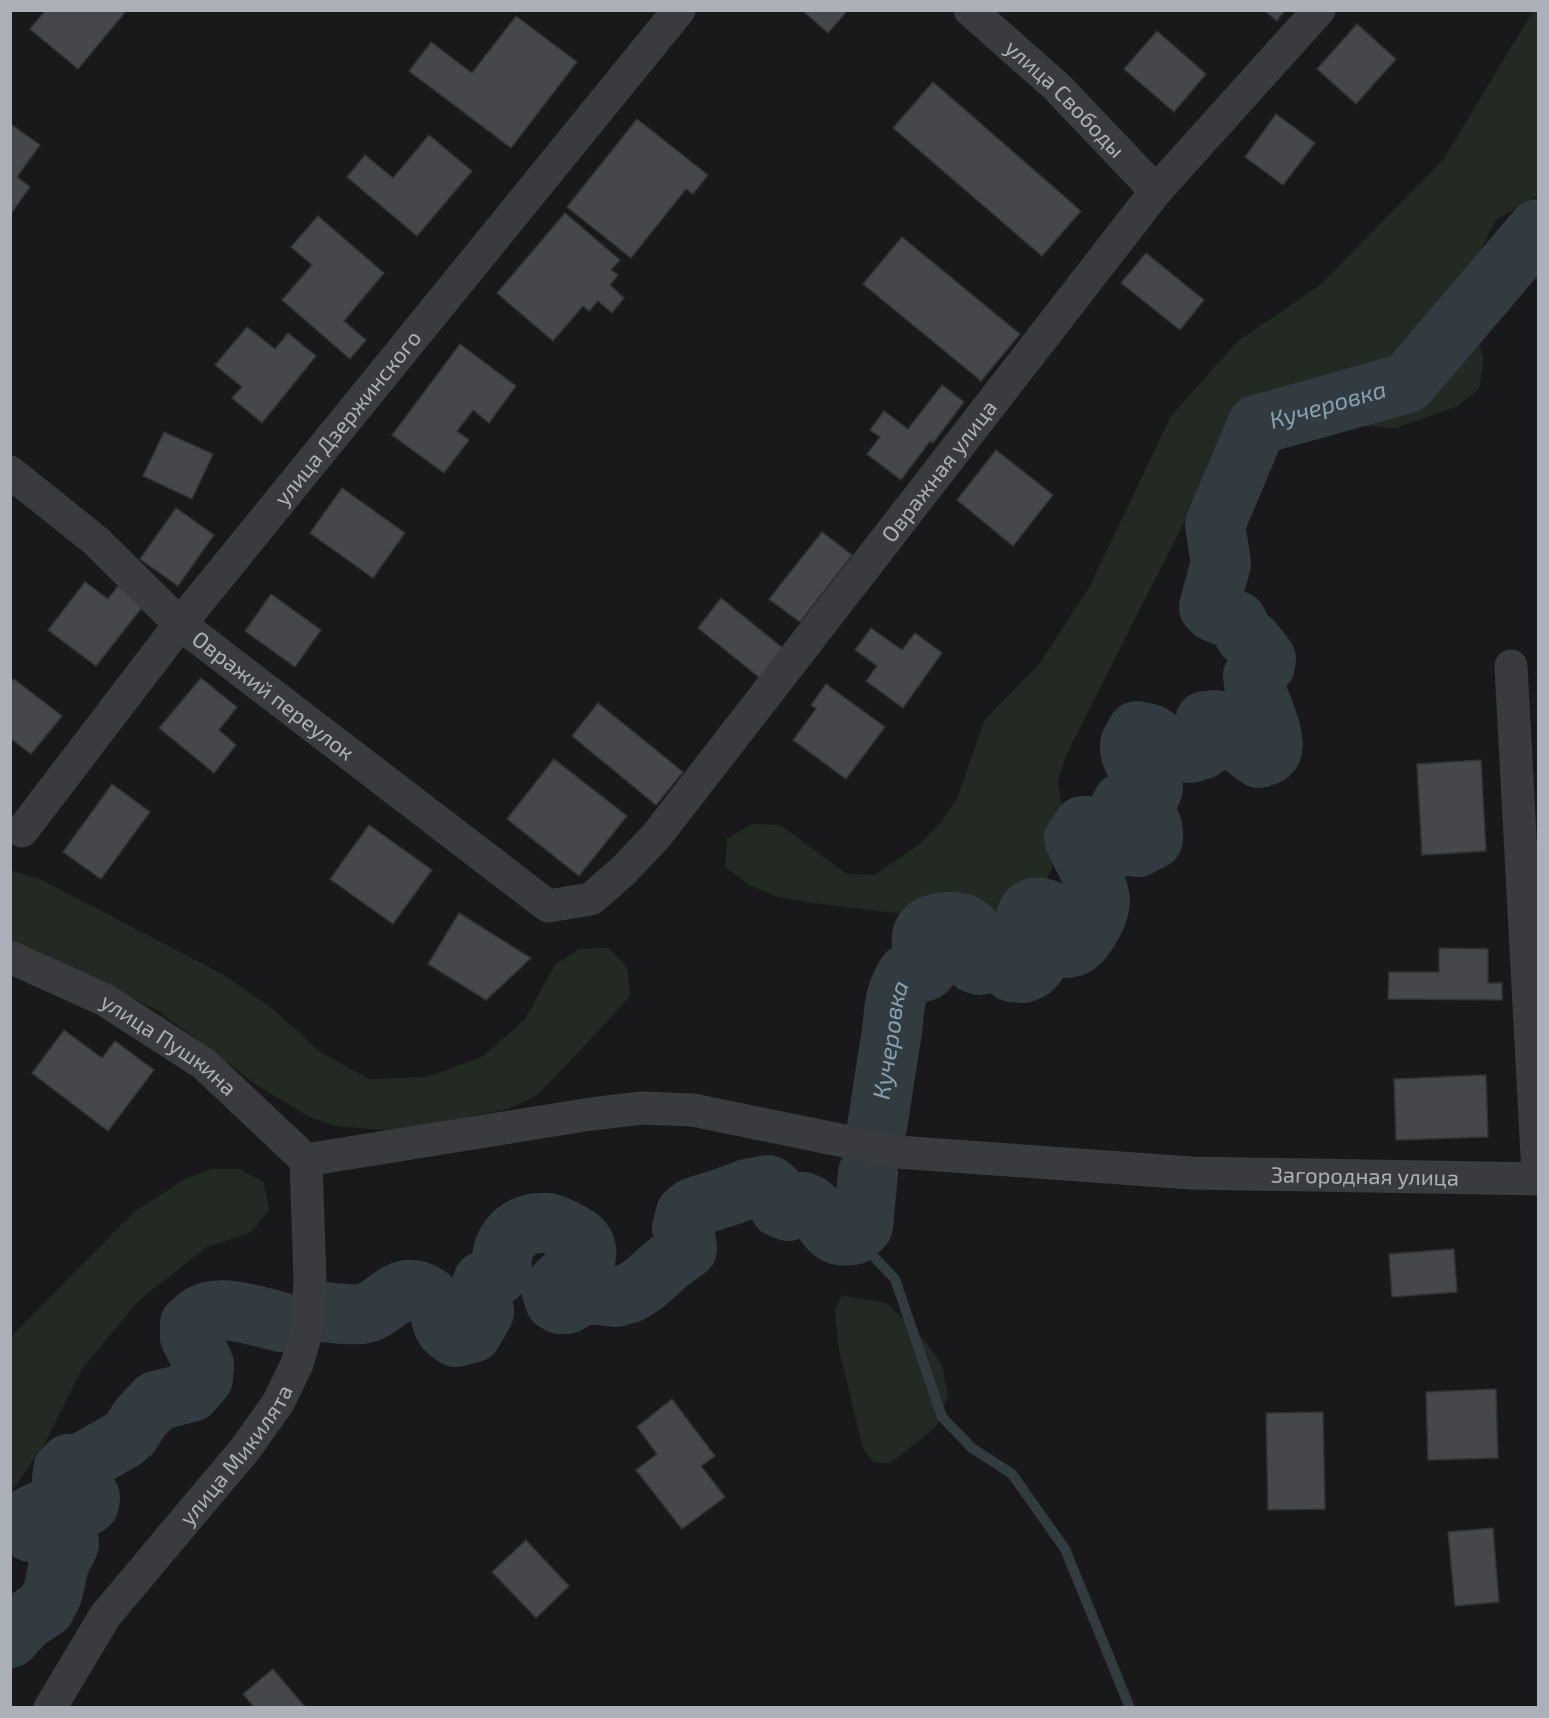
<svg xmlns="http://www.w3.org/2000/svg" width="1549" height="1718" font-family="'Exo 2',sans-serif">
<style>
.green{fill:#232a23}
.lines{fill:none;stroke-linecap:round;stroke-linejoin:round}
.stream{stroke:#313b40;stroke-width:10}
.river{stroke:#313b40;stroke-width:60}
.building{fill:#46474a;stroke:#333336;stroke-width:1.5}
.minor{stroke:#3a3b3f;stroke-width:33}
.labels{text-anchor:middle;stroke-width:6;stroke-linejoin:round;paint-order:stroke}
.street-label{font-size:22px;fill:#acb1b9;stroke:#141416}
.water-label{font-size:24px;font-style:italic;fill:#86a0b2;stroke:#141416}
</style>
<rect width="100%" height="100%" fill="#19191b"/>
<!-- green -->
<g class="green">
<polygon points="1533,11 1538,11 1538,195 1495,221 1468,277 1467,305 1484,359 1479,389 1456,407 1395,428 1363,426 1308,400 1278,406 1217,461 1202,487 1066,755 1058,781 1066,838 1040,893 986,919 953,920 805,902 775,896 748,884 725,867 727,839 752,824 780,825 847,874 875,875 921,843 941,822 957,799 984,721 1040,663 1090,586 1171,416 1238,341 1320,285 1443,160"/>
<polygon points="10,870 40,879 224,975 274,1010 319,1051 369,1079 427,1077 482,1057 503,1039 525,1019 555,965 579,949 608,948 627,967 630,996 591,1039 537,1095 509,1109 393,1131 335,1126 308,1116 257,1085 159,1011 11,940"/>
<polygon points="212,1169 240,1169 264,1183 269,1210 250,1233 207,1247 138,1301 82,1369 44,1445 11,1492 11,1337 134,1212 185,1179"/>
<polygon points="842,1295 886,1303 923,1338 942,1365 948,1396 936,1426 924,1437 890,1463 873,1462 863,1448 838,1345 835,1311"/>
</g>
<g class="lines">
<!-- stream -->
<polyline class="stream" points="853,1235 895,1279 942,1417 972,1448 1012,1474 1065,1549 1130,1708"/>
<!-- river -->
<g class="river">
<path id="s1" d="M877 1127C882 1097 886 1067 891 1038 895 1012 892 997 907 974 912 973 921 973 925 971 937 964 911 943 927 928 938 919 974 918 974 938 974 942 971 947 970 951L974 963 980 965 1000 960 1012 972 1023 973 1032 969 1037 963 1039 952C1034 942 1027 934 1026 922 1024 898 1057 908 1063 924 1065 929 1063 938 1063 943L1068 948C1078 947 1083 939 1088 931 1094 922 1100 910 1100 900 1100 887 1080 852 1074 839L1083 826H1105L1121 845 1138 847 1153 839V833L1152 826 1143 822 1127 820 1119 811 1122 803C1133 799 1140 803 1149 798L1153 788C1147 775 1128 762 1130 744 1131 741 1135 735 1137 731L1150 734 1173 748 1190 753 1203 749 1206 746 1208 741 1205 721 1215 720 1227 727 1248 750 1259 758C1263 757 1268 756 1271 752 1279 740 1258 699 1254 684L1253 676 1265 665 1266 659 1253 642 1245 636 1237 621 1214 612 1209 607 1221 563 1215 525 1257 425 1407 383 1538 229"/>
<path d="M323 1312C335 1313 349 1315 361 1314 389 1310 399 1273 432 1299 441 1306 439 1315 443 1324 445 1330 450 1333 456 1337L472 1333 484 1312 481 1287 483 1281 498 1275 502 1269C499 1241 518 1221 547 1223 553 1223 575 1234 580 1239 585 1242 587 1250 586 1255 586 1267 568 1274 560 1281 557 1284 555 1287 552 1292L555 1301 560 1304H567L585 1293 615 1297 630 1293 643 1285 669 1262 687 1249 686 1240 682 1228 686 1213 694 1207 729 1196 747 1189 768 1185C776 1190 779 1193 777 1202L780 1208 788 1211 803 1202C821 1207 823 1230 839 1235 843 1236 849 1235 853 1235L863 1226 868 1173"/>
<path d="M10 1638 25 1621 45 1608 53 1592 59 1564 69 1544 68 1536 63 1531 56 1528 41 1533 31 1532 26 1525 30 1516 51 1506 84 1507 89 1504 90 1497 68 1486 62 1479 63 1470 69 1464 82 1463 124 1439 130 1434 140 1418 156 1401 191 1392 203 1378 204 1364 190 1337V1324C193 1322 197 1317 201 1315 221 1303 259 1317 281 1322"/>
</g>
</g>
<!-- building -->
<g class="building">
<polygon points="46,10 127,10 78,69 30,29"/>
<polygon points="802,10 848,10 828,33"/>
<polygon points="1264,10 1285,10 1277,21"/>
<polygon points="516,16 577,62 511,148 409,71 431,42 472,73"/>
<polygon points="1357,24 1396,59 1356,104 1317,69"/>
<polygon points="1157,31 1206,74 1174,112 1124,69"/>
<polygon points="933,82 1081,211 1042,256 893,128"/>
<polygon points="1276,114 1315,143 1283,185 1245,157"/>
<polygon points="637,119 708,175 693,194 686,189 631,258 567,207"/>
<polygon points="12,125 40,145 17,177 30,187 10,215 10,127"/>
<polygon points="429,135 472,171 417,236 347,177 365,155 393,178"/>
<polygon points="565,213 620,260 611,270 618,275 610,285 624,298 612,313 598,301 589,311 583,306 553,341 497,293"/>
<polygon points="318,216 384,273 344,321 366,340 350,359 282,300 312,265 291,247"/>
<polygon points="902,237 1020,334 981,381 863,284"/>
<polygon points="1146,253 1204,300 1180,330 1121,283"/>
<polygon points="247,327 275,349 288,333 316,356 262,423 232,398 242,387 215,365"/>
<polygon points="460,344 516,386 489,423 473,410 457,431 469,440 444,473 392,435"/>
<polygon points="942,385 964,402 933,443 930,441 901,480 867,454 880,437 870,430 884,411 908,429"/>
<polygon points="164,432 213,454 192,499 143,476"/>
<polygon points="996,450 1053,495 1013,546 957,500"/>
<polygon points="342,488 405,533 373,578 310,533"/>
<polygon points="176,508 214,535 178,586 140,559"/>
<polygon points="822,532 852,555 800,622 769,599"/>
<polygon points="85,582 108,599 118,586 143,606 96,666 48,630"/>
<polygon points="271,594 321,630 295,667 245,631"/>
<polygon points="721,598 784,649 761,679 698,628"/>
<polygon points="871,628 902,650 915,633 942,653 903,708 866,681 877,666 855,650"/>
<polygon points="201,678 237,707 219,730 236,745 214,773 159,728"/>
<polygon points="14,679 62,716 31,754 10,738 10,683"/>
<polygon points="826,684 885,727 846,779 793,740 816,709 811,705"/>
<polygon points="598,703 683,772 656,805 572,736"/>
<polygon points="554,759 627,816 579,876 507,819"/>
<polygon points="1481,760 1486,851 1422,855 1417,764"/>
<polygon points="112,784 150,812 101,879 63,852"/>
<polygon points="369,825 432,870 393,924 330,879"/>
<polygon points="459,913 531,958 486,1000 428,964"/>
<polygon points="1439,948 1488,949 1488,983 1502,983 1502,1000 1388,999 1389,972 1439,972"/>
<polygon points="64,1030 102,1058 115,1041 154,1070 108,1131 32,1073"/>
<polygon points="1486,1075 1488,1137 1396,1140 1394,1079"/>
<polygon points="1454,1249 1457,1292 1392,1297 1389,1254"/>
<polygon points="1496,1389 1498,1458 1428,1460 1426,1392"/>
<polygon points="672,1399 715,1456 701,1466 725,1497 682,1529 636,1470 657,1454 637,1427"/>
<polygon points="1323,1412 1325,1509 1268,1510 1266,1413"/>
<polygon points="1493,1528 1499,1602 1455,1606 1448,1532"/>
<polygon points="526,1540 569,1586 536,1618 492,1572"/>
<polygon points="273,1669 306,1708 255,1708 243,1694"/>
</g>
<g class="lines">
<!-- minor -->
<g class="minor">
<path id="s2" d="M970 10 1056 86 1156 191"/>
<path id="s3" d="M10 472 96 541 180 624 548 906 591 899 624 870 657 835 1156 191 1319 10"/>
<polyline points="1511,666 1538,1174"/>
<path id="s4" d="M22 831 180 624 679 10"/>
<path id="s5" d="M10 957 105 1000 204 1064 306 1160"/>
<path id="s6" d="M306 1160 591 1114 642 1108 693 1110 898 1152 1191 1173 1538 1179"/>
<path id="s7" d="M50 1708 105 1616 246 1448 278 1403 297 1364 307 1330 310 1281 306 1160"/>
</g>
</g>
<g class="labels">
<!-- street labels -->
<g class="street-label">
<text dy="8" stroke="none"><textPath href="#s2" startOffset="130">улица Свободы</textPath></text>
<text dy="8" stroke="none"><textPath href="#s4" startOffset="526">улица Дзержинского</textPath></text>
<text dy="8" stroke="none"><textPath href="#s3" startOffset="1288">Овражная улица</textPath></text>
<text dy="8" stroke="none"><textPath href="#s3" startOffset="346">Овражий переулок</textPath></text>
<text dy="8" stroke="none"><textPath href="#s5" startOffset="182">улица Пушкина</textPath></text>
<text dy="8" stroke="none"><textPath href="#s6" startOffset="1068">Загородная улица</textPath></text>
<text dy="8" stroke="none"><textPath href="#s7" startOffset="315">улица Микилята</textPath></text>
</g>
<!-- water labels -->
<g class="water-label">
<text dy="8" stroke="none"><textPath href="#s1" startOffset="1520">Кучеровка</textPath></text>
<text dy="8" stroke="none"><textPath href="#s1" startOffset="88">Кучеровка</textPath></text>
</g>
</g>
<!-- border -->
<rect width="1549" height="1718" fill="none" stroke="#acb1b9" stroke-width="24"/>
</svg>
